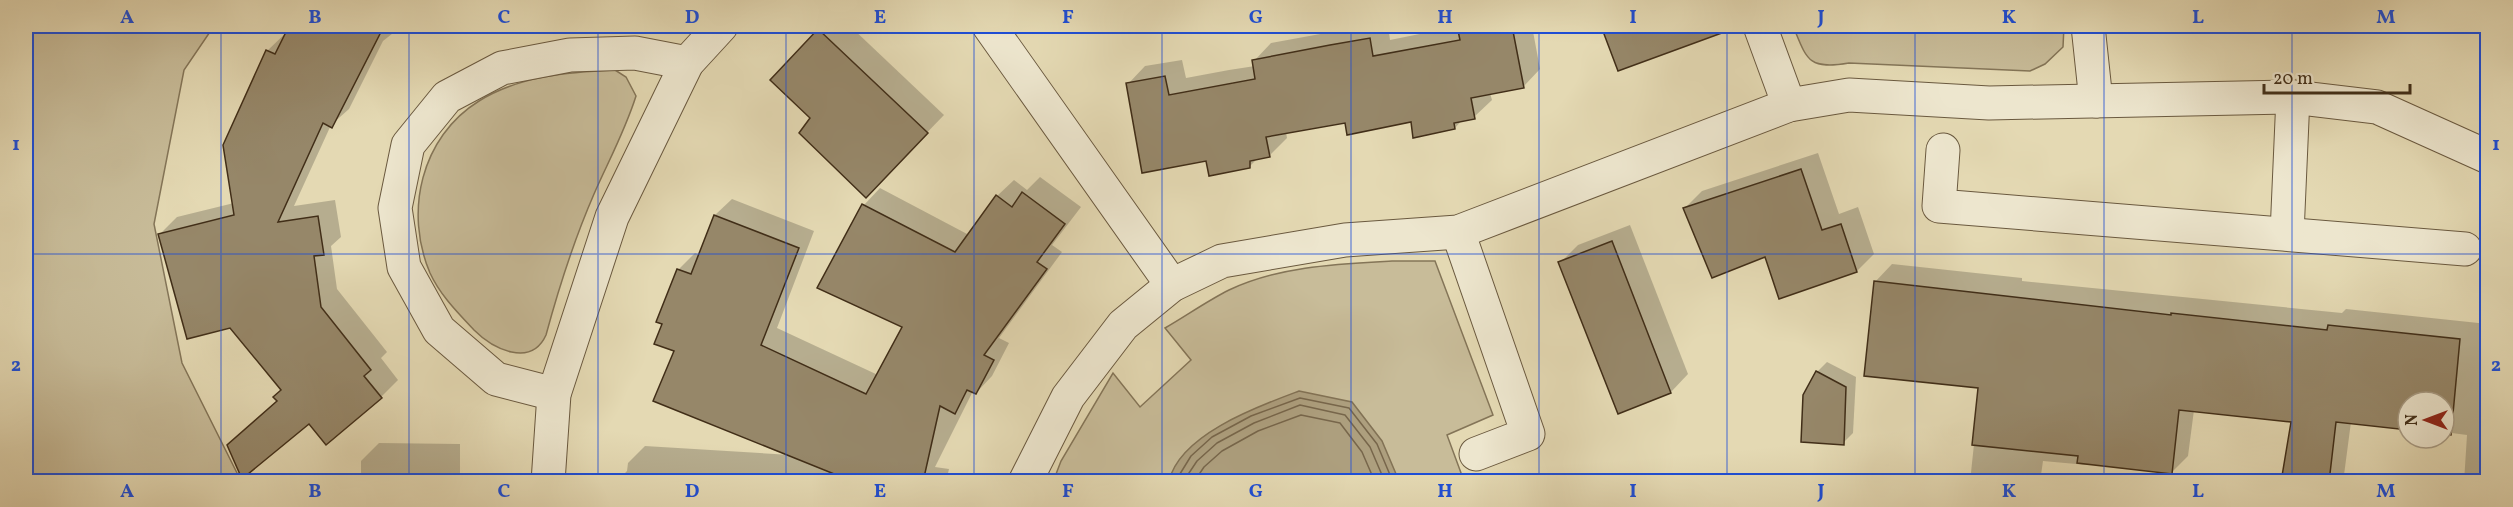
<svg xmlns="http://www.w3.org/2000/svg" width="2513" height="507" font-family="Vollkorn,serif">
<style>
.green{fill:#c8bc99;stroke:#847558;stroke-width:1.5}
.water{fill:#ad9f7e;stroke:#827255;stroke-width:1.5}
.shadow{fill:#0003}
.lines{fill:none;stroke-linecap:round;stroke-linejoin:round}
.shore{stroke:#77664b;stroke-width:1.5}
.building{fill:#968769;stroke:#412e18;stroke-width:1.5}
.minor-casing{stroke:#6a593f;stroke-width:35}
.minor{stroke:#ede6ce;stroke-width:33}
.grid{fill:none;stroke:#1d4ed8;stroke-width:1.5;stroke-opacity:0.55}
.neatline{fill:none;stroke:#1d4ed8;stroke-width:2}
.grid-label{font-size:20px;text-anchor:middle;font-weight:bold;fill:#1d4ed8}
</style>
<rect width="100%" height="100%" fill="#e4d9b3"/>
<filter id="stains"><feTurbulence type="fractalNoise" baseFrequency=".00333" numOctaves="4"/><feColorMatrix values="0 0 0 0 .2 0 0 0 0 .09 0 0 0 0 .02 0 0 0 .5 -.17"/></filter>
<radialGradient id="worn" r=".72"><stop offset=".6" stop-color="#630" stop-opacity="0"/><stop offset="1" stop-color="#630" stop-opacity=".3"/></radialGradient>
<!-- green -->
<g class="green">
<polygon points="26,26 214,26 184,70 154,224 182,363 241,481 26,481"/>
<path d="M1793 26H2064L2063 47 2045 64 2030 71 1849 63C1808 70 1807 60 1793 26Z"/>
<path d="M615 70 626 77 636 96C625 131 608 162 594 194 574 240 559 287 546 335 531 368 493 349 474 330 458 313 440 295 430 273 404 212 421 137 479 101 519 76 569 72 615 70Z"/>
<path d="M1392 261H1435L1493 415 1447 435 1464 481 1053 482 1061 461 1113 373 1140 407 1191 360 1165 328C1186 316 1207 301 1229 290 1280 266 1337 264 1392 261Z"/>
</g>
<!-- water -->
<path class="water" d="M1299 391 1352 402 1382 441 1399 481H1169C1180 434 1259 406 1299 391Z"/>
<!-- shadow -->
<g class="shadow">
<polygon points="293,26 402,26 383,41 349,109 331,125 294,206 335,200 341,237 331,246 337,289 387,352 381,358 398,380 381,397 310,422 228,445 278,400 282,390 160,234 177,217 234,203 267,51"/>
<polygon points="824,26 850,26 944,115 883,178 812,117 772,80"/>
<polygon points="1364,26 1388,26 1390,40 1459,26 1532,26 1540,69 1523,87 1490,93 1492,100 1474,117 1463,119 1455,128 1412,121 1346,121 1286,132 1287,138 1269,156 1258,158 1250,166 1207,160 1128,84 1145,66 1182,60 1186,78 1229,70 1255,66 1254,61 1271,43"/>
<polygon points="1603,26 1700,26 1701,28 1619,69"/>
<polygon points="1818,153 1839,214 1858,207 1874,254 1857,271 1780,297 1766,255 1685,208 1702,191"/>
<polygon points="1040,177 1081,207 1052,245 1062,252 999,338 1009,343 992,376 976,393 973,391 935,467 949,469 946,482 616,482 627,471 628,463 645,446 791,455 675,350 664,323 678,270 695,253 700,255 715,215 732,199 814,231 777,328 878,375 905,326 864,205 880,188 969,235 997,196 1014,180 1027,190"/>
<polygon points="1630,225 1688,374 1671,392 1619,412 1560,263 1578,245"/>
<polygon points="1892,264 2022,278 2022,281 2342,313 2346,309 2488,324 2488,482 2464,482 2467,435 2444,432 2444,402 2408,402 2408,428 2351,422 2344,475 2337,482 2283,482 2293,421 2194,410 2188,456 2171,473 2089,463 2087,465 2043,461 2040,482 1970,482 1980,387 1875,282"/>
<polygon points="1827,362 1856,377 1853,433 1843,443 1804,396 1817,372"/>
<polygon points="379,443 460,444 460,474 470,474 470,482 361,482 361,461"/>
</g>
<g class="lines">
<!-- shore -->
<g class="shore">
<polyline points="1175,482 1191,456 1212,437 1251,416 1300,398 1349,408 1377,444 1393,482"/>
<polyline points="1183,482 1197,461 1217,443 1254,423 1300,405 1345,415 1370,447 1385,482"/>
<polyline points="1194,482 1204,467 1222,451 1258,431 1301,415 1340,423 1362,452 1375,482"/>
</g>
</g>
<!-- building -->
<g class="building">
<polygon points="289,26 384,26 332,128 323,123 278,222 318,216 324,255 314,256 321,307 371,370 364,376 382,398 326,445 309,424 242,479 227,445 277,401 273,397 281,390 230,328 187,339 158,234 234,215 223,145 266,50 275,54"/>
<polygon points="1457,26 1512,26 1524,88 1471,98 1475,119 1454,123 1455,129 1413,138 1411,122 1347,135 1345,123 1266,137 1270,157 1250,161 1250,168 1209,176 1206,161 1142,173 1126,83 1165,76 1169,95 1255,79 1252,60 1330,45 1370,38 1373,56 1460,40"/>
<polygon points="1601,26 1729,26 1730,30 1618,71"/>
<polygon points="818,29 928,133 866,198 799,133 810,118 770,80"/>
<polygon points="1801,169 1822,230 1841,224 1857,272 1779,299 1765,257 1712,278 1683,208"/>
<polygon points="1022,192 1065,224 1037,262 1047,269 984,355 994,360 976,394 967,390 955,414 940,406 923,482 854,482 653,401 674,351 654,344 662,324 656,322 677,269 691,274 714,215 799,248 761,345 866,394 902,327 817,288 862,204 955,252 996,195 1012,207"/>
<polygon points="1612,241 1671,393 1618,414 1558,262"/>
<polygon points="1874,281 2171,315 2171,313 2327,330 2328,325 2460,339 2451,435 2444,434 2444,402 2408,402 2408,430 2336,422 2329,482 2281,482 2291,422 2179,410 2172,474 2077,463 2078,456 1972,445 1978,388 1864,376"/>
<polygon points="1816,371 1846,387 1844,445 1801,442 1803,395"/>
</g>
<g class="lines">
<!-- minor casing -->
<g class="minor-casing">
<g id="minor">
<polyline points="989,26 1172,285"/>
<polyline points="1760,26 1789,105"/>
<polyline points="2088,26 2096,101"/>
<polyline points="1943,150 1939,206 2465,249"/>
<polyline points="1458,232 1528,434 1476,454"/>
<polyline points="2287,234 2293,97"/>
<polyline points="554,394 496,379 439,330 404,267 395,208 408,145 447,97 502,68 570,55 635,53 687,63"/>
<polyline points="548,482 554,394 612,217 687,63 721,26"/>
<polyline points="1025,482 1068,397 1123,325 1172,285 1222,261 1345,240 1458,232 1789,105 1849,95 1989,103 2293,97 2377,107 2488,157"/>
</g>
</g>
<!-- minor -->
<use href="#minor" class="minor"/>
</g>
<!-- grid -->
<path class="grid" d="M221 26V482M409 26V482M598 26V482M786 26V482M974 26V482M1162 26V482M1351 26V482M1539 26V482M1727 26V482M1915 26V482M2104 26V482M2292 26V482M26 254H2488"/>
<!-- margin -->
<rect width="2513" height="507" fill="none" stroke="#e4d9b3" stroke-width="66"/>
<!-- north arrow -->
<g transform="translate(2426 420) rotate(270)"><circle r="28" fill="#ede6ce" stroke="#a89c85" stroke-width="1.5"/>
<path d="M0-4.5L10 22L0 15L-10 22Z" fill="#8f2418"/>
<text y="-9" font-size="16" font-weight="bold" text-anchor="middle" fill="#412e18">N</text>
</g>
<!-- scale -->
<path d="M2264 84v9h146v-9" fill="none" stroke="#412e18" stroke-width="3"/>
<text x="2273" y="84" font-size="18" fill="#412e18" stroke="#ede6ce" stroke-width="4.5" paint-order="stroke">20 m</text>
<rect x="33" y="33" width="2447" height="441" class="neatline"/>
<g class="grid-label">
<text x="127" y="23">A</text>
<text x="315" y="23">B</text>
<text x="504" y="23">C</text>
<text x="692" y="23">D</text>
<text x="880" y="23">E</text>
<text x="1068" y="23">F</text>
<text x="1256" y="23">G</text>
<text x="1445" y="23">H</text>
<text x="1633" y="23">I</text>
<text x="1821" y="23">J</text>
<text x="2009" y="23">K</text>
<text x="2198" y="23">L</text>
<text x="2386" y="23">M</text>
<text x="16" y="150">1</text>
<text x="2496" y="150">1</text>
<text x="16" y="371">2</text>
<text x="2496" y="371">2</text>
<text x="127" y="497">A</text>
<text x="315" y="497">B</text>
<text x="504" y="497">C</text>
<text x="692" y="497">D</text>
<text x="880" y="497">E</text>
<text x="1068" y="497">F</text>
<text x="1256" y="497">G</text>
<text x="1445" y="497">H</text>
<text x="1633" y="497">I</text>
<text x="1821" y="497">J</text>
<text x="2009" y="497">K</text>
<text x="2198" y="497">L</text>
<text x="2386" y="497">M</text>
</g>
<rect width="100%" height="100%" filter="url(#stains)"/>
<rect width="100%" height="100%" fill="url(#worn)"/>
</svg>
